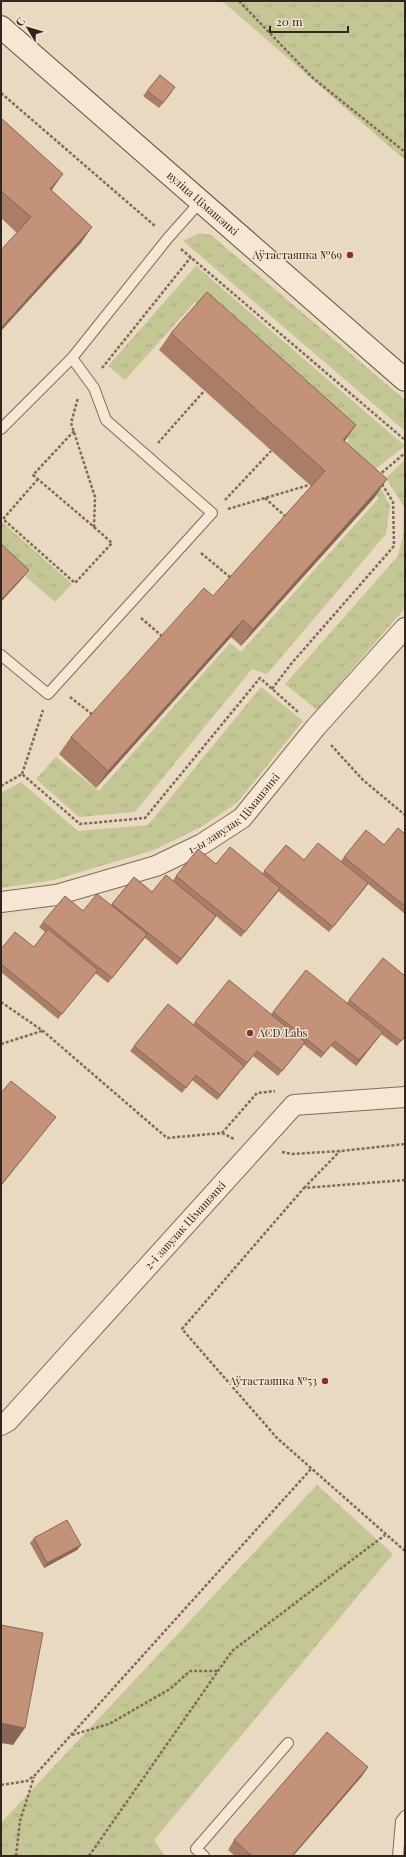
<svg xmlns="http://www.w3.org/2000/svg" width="406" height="1857" font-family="'Playfair Display',serif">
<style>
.grass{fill:url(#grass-tufts)}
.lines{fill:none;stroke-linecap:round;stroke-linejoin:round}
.lane-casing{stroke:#816a5a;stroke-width:12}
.street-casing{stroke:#816a5a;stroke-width:22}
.secondary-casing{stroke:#624c3d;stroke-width:24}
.path{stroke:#816a5a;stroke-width:2.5;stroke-dasharray:3 2;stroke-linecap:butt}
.lane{stroke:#f5e7d3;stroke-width:10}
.street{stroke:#f5e7d3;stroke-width:20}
.secondary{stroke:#f5e7d3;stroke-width:22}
.wall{fill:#a97d68}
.shaded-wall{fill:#896655}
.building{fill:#c49179;stroke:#896655}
.poi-dot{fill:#8a2f3a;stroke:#f1e4cf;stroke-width:1.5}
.labels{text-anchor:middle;stroke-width:3;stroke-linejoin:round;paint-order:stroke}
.street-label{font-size:11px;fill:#32251d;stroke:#f1e4cf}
.poi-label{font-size:11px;fill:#32251d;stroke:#f1e4cf;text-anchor:end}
</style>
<defs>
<pattern id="grass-tufts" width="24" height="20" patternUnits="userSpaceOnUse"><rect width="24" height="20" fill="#c5c696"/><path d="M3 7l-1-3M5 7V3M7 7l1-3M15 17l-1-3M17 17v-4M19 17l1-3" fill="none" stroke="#aaaa81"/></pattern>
</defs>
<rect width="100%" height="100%" fill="#e9d9c0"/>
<!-- grass -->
<g class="grass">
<polygon points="222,1 405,1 405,160"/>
<polygon points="200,233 211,235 405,400 405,431 183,241"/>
<polygon points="196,266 405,446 374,470 336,455 349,440 195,302 125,380 108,366"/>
<polygon points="405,460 405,608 317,710 285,684 398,556 403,536 404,507 386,478"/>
<polygon points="355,473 375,481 383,492 390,506 386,534 267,674 252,669 135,812 79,817 36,779 56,757 99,791 230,643 241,652 379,498"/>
<polygon points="1,521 72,584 55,602 1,555"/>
<polygon points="261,687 303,721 237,803 201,827 154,850 54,880 1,888 1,793 21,782 78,831 148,825"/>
<polygon points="317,1485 393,1554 154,1840 165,1856 1,1856 1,1823"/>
</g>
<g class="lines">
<!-- lane casing -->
<g class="lane-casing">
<g id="lane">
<polyline points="1,429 72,358 168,238 200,202"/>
<polyline points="1,655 48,694 212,513 106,420 94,388 72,358"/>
<polyline points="204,1856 196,1849 288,1743"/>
<polyline points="398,1856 401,1821 405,1816"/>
</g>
</g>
<!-- street casing -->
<g class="street-casing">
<g id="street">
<path id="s1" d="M1 902 56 895 156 866 202 844 242 818 316 727 405 628"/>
<path id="s2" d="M1 1425 8 1421 294 1105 405 1097"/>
</g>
</g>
<!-- secondary casing -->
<g class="secondary-casing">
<g id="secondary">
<path id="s3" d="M1 27 405 380"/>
</g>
</g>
<!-- path -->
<g class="path">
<polyline points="239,1 313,78 405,152"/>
<polyline points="1,93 155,226"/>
<polyline points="181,249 405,440"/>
<polyline points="102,368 191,257"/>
<polyline points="74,431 33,475 94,527 95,497 71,423 78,398"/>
<polyline points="158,443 204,391"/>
<polyline points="378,476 405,453"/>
<polyline points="38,479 3,519 75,583 112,543 94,527"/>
<polyline points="265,498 286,517"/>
<polyline points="225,500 271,451"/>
<polyline points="228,509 309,485"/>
<polyline points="201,553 231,578"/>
<polyline points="141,618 163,637"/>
<polyline points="272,689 291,664 394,546 393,502 382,484"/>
<polyline points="70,697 93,715"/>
<polyline points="331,745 363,780 405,815"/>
<polyline points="22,774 43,710"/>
<polyline points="1,786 22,774 80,824 145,818 260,678 298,712"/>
<polyline points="1,1002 43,1031 167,1138 222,1133 257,1093 275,1091"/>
<polyline points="1,1044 42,1031"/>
<polyline points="222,1133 234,1139"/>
<polyline points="282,1152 292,1154 341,1151 405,1144"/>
<polyline points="405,1180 304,1188 182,1329 277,1438 405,1551"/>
<polyline points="304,1188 340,1151"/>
<polyline points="72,1735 109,1724 170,1689 190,1671 218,1671"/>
<polyline points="1,1785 27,1781 35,1775 311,1469"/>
<polyline points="16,1856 20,1821 34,1777"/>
<polyline points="89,1856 232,1651 385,1535"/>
</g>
<!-- lane -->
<use href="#lane" class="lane"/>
<!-- street -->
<use href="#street" class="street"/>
<!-- secondary -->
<use href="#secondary" class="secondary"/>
</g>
<!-- wall -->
<g class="wall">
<polygon points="147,91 172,92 159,108 143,96"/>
<polygon points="1,118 52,191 92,227 80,244 17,233 1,218"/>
<polygon points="171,333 345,441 375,497 241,646 231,637 96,788 59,754 71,737 213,596 311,486 159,350"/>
<polygon points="405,834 405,914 368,884 329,932 278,891 241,937 216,916 177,965 145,938 108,983 95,973 58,1019 1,972 1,949 34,947 45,932 39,927 43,922 83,911 111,905 134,877 152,892 173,880 176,876 216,864 263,873 286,845 304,860 341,861 344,857 384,845"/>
<polygon points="349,1000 405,1037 397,1046 381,1034 356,1066 331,1046 321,1058 303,1044 278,1076 253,1056 243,1069 243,1068 217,1100 192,1080 182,1093 130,1051 134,1046 193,1025 195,1022 271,1014 273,1012 347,1003"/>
<polygon points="34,1538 81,1545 77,1550 44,1568 30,1543"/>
<polygon points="368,1767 362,1776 293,1856 235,1856 228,1850 234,1840"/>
</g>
<!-- shaded-wall -->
<g class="shaded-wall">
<polygon points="63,174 51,191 50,189"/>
<polygon points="92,227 80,244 1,331 1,328"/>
<polygon points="356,425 344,442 343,440"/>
<polygon points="387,479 375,497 241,646 253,629"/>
<polygon points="29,570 22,579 1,602 1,600"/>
<polygon points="243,620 231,637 96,788 108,771"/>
<polygon points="368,883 365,888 329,932 333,927"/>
<polygon points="280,888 277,893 241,937 245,932"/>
<polygon points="216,916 213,921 177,965 181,959"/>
<polygon points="383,1032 379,1037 356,1066 359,1060"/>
<polygon points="305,1042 302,1047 278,1076 282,1071"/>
<polygon points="244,1066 240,1071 217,1100 220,1095"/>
<polygon points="56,1117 52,1122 1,1186 1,1185"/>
<polygon points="81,1545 77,1550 44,1568 47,1563"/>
<polygon points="1,1723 25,1728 13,1745 1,1743"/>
<polygon points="368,1767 362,1776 293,1856 292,1856"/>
</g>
<!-- building -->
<g class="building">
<polygon points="160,75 175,87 163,103 147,91"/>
<polygon points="1,118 63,174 50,189 92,227 1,328 1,250 31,217 1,191"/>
<polygon points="207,292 356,425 343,440 387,479 253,629 243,620 108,771 71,737 204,588 213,596 325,471 171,333"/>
<polygon points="1,544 29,570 1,600"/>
<polygon points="398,828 405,834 405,906 344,857 366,830 384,845"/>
<polygon points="318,843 368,883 333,927 264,871 286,845 304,860"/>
<polygon points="230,847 280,888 245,932 176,876 198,849 216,864"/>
<polygon points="166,875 216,916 181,959 112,904 134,877 152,892"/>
<polygon points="97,894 147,934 112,978 43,922 65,896 83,911"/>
<polygon points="48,929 98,970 62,1014 1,964 1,949 15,932 34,947"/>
<polygon points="383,958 405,976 405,1036 401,1041 349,1000"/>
<polygon points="306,970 383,1032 359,1060 335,1041 324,1053 273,1012"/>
<polygon points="229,980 305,1042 282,1071 257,1051 247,1063 195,1022"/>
<polygon points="168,1004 244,1066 220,1095 196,1075 186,1088 134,1046"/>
<polygon points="11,1081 56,1117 1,1185 1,1093"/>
<polygon points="67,1520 81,1545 47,1563 34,1538"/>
<polygon points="1,1625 43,1633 25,1728 1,1723"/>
<polygon points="327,1732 368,1767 292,1856 252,1856 234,1840"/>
</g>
<!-- markers -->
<g class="poi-dot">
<circle cx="350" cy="255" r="4"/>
<circle cx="250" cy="1033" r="4"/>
<circle cx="325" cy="1381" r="4"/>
</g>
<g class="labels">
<!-- street labels -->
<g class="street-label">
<text dy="4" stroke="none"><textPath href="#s3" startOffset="268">вуліца Цімашэнкі</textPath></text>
<text dy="4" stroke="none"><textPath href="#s1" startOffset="255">1-ы завулак Цімашэнкі</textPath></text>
<text dy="4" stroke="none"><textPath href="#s2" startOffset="272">2-і завулак Цімашэнкі</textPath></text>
</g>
<!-- poi labels -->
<g class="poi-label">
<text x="342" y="259">Аўтастаянка №69</text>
<text x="258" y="1037" text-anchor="start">ACD/Labs</text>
<text x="317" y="1385">Аўтастаянка №53</text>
</g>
</g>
<!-- border -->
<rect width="406" height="1857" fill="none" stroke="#32251d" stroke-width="4"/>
<!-- north arrow -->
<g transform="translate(28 28) rotate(308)" stroke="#f1e4cf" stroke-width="3" paint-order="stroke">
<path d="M0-3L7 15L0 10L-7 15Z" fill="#32251d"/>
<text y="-6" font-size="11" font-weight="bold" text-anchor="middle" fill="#32251d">С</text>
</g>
<!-- scale -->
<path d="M270 26v6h78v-6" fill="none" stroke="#32251d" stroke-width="2"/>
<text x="276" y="26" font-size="12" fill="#32251d" stroke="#f1e4cf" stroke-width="3" paint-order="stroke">20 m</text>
</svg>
